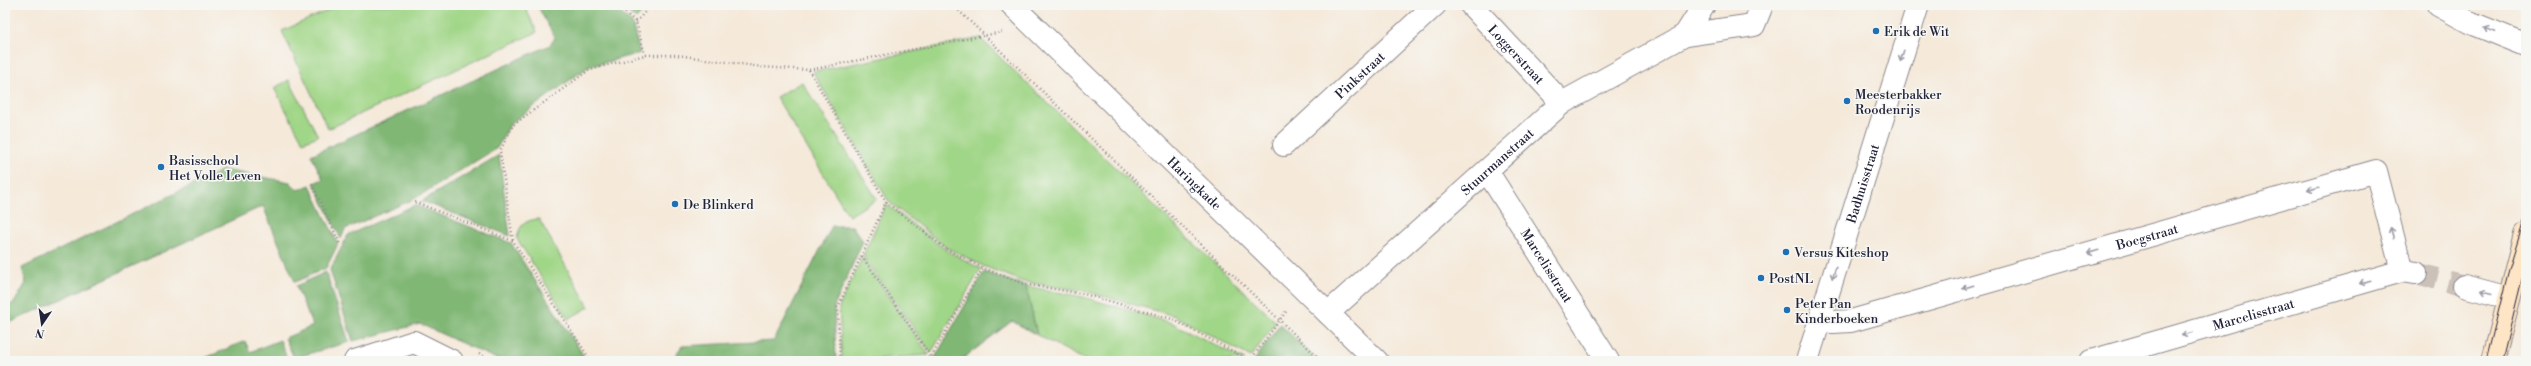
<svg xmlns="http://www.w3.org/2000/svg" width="2531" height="366" font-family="'Libre Bodoni',serif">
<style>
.green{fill:#a0d687;stroke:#617c61}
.forest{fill:#80b774;stroke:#516c58}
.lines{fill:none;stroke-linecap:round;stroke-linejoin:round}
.street-tunnel{stroke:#cbc1b9;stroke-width:22;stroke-dasharray:22 11;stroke-linecap:butt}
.street-casing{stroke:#8c868a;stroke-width:24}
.secondary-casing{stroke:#8c868a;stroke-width:24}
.path{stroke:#8c868a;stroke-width:2.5;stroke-dasharray:1 3;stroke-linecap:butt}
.street{stroke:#fff;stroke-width:22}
.secondary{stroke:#fee5c5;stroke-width:22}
.tram{stroke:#22223b;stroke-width:1}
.oneway{stroke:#9c9ca7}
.poi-dot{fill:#1f6fb2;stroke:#f6f6f2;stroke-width:1.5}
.labels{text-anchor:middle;stroke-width:3;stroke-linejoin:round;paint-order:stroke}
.poi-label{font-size:13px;fill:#22223b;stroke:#f6f6f2;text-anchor:start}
.street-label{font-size:13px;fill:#22223b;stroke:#f6f6f2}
</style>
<rect width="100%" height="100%" fill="#f6f6f2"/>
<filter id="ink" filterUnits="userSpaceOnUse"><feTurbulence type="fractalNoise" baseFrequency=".025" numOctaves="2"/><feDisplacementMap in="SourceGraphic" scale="8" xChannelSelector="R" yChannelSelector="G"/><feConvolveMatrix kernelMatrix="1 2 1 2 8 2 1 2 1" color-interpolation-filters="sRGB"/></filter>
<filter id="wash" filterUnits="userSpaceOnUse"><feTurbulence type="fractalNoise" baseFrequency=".012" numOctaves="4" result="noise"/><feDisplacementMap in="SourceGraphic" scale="16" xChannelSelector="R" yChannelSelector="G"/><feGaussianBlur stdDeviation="0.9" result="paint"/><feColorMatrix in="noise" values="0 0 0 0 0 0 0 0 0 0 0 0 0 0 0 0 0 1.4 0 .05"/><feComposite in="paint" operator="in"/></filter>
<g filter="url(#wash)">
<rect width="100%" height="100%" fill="#f5e9d9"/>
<!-- green -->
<g class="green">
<polygon points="340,5 524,5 537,32 328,129 282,31"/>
<polygon points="980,38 1276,322 1251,357 1175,316 1085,291 1024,282 983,266 946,247 889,202 813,72"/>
<polygon points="289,80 318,136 303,142 274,88"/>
<polygon points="802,82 877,199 849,216 776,97"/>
<polygon points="886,204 946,250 981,269 931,353 863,256"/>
<path d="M539 219 589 307 568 319 517 239C519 225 525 220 539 219Z"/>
<polygon points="862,258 929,355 842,361 839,307"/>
<polygon points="1026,286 1083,297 1172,323 1245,360 1087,361 1037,335"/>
</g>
<!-- forest -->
<g class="forest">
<polygon points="537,5 611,5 632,23 640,53 588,67 511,123 497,148 414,199 345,229 341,239 314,183 323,179 311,155 550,45 555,38"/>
<polygon points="620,5 649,5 636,19"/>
<polygon points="499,155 510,236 422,201"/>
<polygon points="223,170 290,182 298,190 310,185 338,244 326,268 295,282 263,206 5,325 5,307 14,303 26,283 22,268"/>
<polygon points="415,205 511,243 587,361 501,361 420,324 353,341 330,270 348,235"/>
<polygon points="832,226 852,226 863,241 834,307 836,360 671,361 682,346 774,341"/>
<polygon points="326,272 349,342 294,358 285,338 313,326 296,286"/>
<polygon points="984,272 1026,286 1037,335 1012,321 960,361 933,361"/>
<polygon points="1280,324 1318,361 1254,361"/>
<polygon points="280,340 287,359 284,361 198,361 245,341 250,352"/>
</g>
</g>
<g filter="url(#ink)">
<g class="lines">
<!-- street-tunnel -->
<polyline class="street-tunnel" points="2416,273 2464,286"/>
<!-- street casing -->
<g class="street-casing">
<g id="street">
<path id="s1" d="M1012 5 1377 361"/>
<path id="s2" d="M1471 5 1562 103"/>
<polyline points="2438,5 2469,22 2526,45"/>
<polyline points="1685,35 1704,5"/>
<path id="s3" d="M1284 145 1435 5"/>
<path id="s4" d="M1487 171 1608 361"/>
<polyline points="2464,286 2509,298"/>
<path id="s5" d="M1328 313 1562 103 1685 35 1754 25 1762 5"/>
<path id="s6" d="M1819 320 1833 322 1851 321 2376 171 2402 271"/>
<polyline points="355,361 414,342 452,361"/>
<path id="s7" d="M1807 361 1918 5"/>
<path id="s8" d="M2091 361 2402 271 2416 273"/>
</g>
</g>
<!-- secondary casing -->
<g class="secondary-casing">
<polyline id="secondary" points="2493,361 2526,234"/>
</g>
<!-- path -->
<g class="path">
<polyline points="283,5 305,10"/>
<polyline points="616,5 636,22 645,55"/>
<polyline points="953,5 1322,361"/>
<polyline points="636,22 651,5"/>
<polyline points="809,70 886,202 838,307 840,361"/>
<polyline points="312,184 340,244"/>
<polyline points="415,202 513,241"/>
<polyline points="886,202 946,249 983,268 1024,284 1084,294 1172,319 1251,361"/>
<polyline points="862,256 931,357"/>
<polyline points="479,354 495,361"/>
<polyline points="591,361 513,241 500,151 513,125 589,70 645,55 677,55 762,67 809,70 1002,32"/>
<polyline points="880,361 931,357 983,268"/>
<polyline points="1250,361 1287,310"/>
</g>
<!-- street -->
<use href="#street" class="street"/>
<!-- secondary -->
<use href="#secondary" class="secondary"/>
<!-- tram -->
<g class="tram">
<polyline points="2486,361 2508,273 2526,214"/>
<polyline points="2502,361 2526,263"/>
</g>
</g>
<!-- one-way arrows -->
<defs><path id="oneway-shaft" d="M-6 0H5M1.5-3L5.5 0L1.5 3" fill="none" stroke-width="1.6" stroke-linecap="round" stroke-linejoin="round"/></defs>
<g class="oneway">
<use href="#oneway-shaft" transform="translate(2490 30) rotate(-158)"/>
<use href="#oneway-shaft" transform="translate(1902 56) rotate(108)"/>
<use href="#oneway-shaft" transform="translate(2313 189) rotate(164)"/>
<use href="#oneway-shaft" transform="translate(2392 233) rotate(-105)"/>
<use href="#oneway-shaft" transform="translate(2093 252) rotate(164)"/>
<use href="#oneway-shaft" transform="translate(1834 273) rotate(108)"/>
<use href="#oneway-shaft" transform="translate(2365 282) rotate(164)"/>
<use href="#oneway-shaft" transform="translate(1968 287) rotate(164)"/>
<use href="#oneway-shaft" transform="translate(2487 292) rotate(-165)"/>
<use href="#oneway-shaft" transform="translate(2187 334) rotate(164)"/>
</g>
</g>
<!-- markers -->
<g class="poi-dot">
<circle cx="1876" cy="31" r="4"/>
<circle cx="1847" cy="101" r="4"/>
<circle cx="161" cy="167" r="4"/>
<circle cx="675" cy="204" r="4"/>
<circle cx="1786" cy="252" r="4"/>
<circle cx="1761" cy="278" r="4"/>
<circle cx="1787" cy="310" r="4"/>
</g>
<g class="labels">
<!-- poi labels -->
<g class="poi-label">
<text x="1884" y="36">Erik de Wit</text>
<text x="1855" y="99">Meesterbakker<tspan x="1855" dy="15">Roodenrijs</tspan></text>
<text x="169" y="165">Basisschool<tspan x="169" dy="15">Het Volle Leven</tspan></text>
<text x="683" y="209">De Blinkerd</text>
<text x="1794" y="257">Versus Kiteshop</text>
<text x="1769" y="283">PostNL</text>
<text x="1795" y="308">Peter Pan<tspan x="1795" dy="15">Kinderboeken</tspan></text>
</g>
<!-- street labels -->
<g class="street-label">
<text dy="5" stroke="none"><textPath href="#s2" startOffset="67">Loggerstraat</textPath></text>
<text dy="5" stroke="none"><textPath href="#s3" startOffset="103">Pinkstraat</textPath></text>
<text dy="5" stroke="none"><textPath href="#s5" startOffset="227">Stuurmanstraat</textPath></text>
<text dy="5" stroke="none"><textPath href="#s1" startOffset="255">Haringkade</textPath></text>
<text dy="5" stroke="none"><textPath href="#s7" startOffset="186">Badhuisstraat</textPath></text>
<text dy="5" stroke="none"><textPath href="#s6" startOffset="340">Boegstraat</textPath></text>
<text dy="5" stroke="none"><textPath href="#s4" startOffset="112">Marcelisstraat</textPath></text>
<text dy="5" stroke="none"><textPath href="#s8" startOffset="169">Marcelisstraat</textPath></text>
</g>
</g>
<!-- margin -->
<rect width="2531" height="366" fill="none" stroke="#f6f6f2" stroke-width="20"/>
<!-- north arrow -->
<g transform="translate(42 324) rotate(193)" stroke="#f6f6f2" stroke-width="3" paint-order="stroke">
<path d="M0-3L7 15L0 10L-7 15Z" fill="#22223b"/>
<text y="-6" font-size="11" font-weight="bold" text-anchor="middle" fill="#22223b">N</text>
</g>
</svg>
